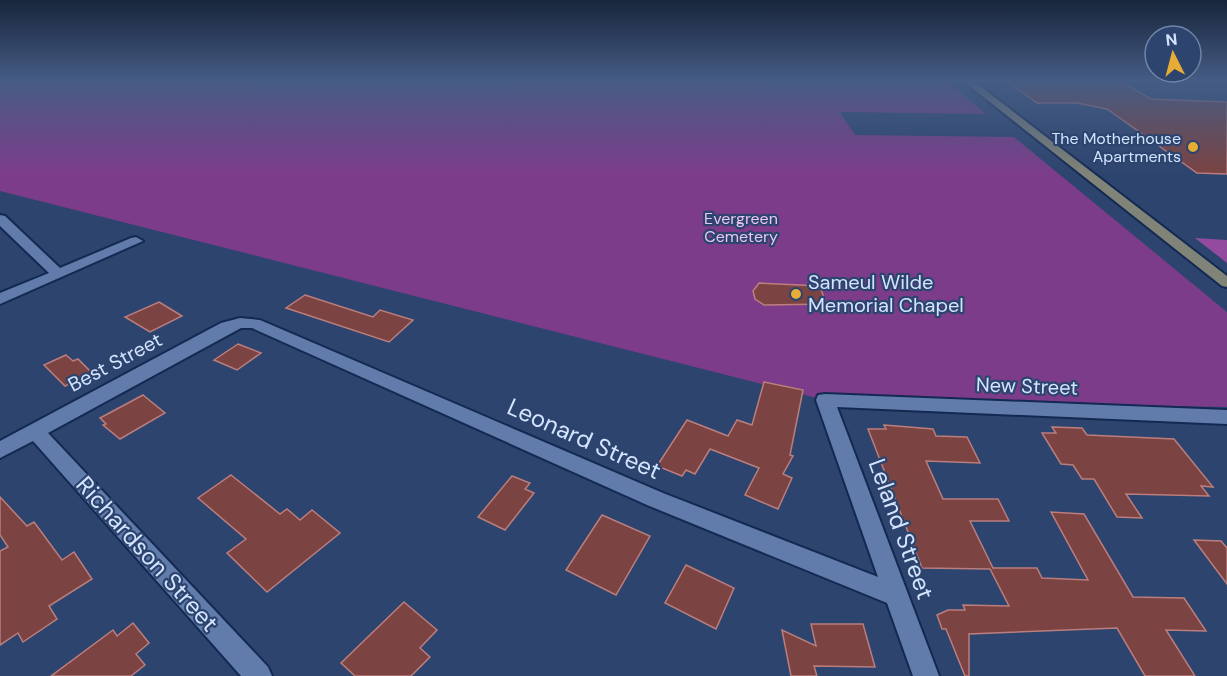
<svg xmlns="http://www.w3.org/2000/svg" width="1227" height="676" font-family="'DM Sans',sans-serif">
<style>
.green{fill:#7d3c8a}
.forest{fill:#934ba0}
.building{fill:#7b4342;stroke:#bc7e7d;stroke-width:1.5}
.lines{fill:none;stroke-linecap:round;stroke-linejoin:round}
.minor-casing{stroke:#132951;stroke-width:4}
.secondary-casing{stroke:#132951;stroke-width:4}
.minor{fill:#617caa;fill-rule:evenodd}
.secondary{fill:#808377;fill-rule:evenodd}
.poi-dot{fill:#e6ac36;stroke:#2c446e;stroke-width:2}
.labels{text-anchor:middle;stroke-width:4.5;stroke-linejoin:round;paint-order:stroke}
.far-poi-label{font-size:16px;fill:#d5e4fe;stroke:#2c446e;text-anchor:end}
.far-park-label{font-size:16px;fill:#eac6f1;stroke:#2c446e}
.poi-label{font-size:20px;fill:#d5e4fe;stroke:#2c446e;text-anchor:start}
.street-label{font-size:20px;fill:#d5e4fe;stroke:#2c446e}
.near-street-label{font-size:24px;fill:#d5e4fe;stroke:#2c446e}
</style>
<rect width="100%" height="100%" fill="#2c446e"/>
<!-- green -->
<polygon class="green" points="0,80 946,80 986,114 840,112 855,135 1014,137 1227,312 1227,407 825,400 0,191"/>
<!-- forest -->
<polygon class="forest" points="1195,238 1227,240 1227,263"/>
<!-- building -->
<g class="building">
<polygon points="1005,80 1117,80 1151,99 1227,102 1227,174 1197,173 1107,109 1077,103 1037,103"/>
<polygon points="759,283 820,286 826,304 764,305 755,299 753,291"/>
<polygon points="305,295 373,317 380,310 413,320 389,342 286,308"/>
<polygon points="159,302 182,316 150,332 125,317"/>
<polygon points="238,344 261,353 237,370 214,360"/>
<polygon points="66,355 73,361 78,359 92,373 65,386 44,365"/>
<polygon points="764,382 803,390 790,455 793,456 783,474 792,478 778,509 745,495 759,468 710,449 695,474 686,470 682,476 657,466 687,420 728,436 737,420 752,425"/>
<polygon points="143,395 165,413 120,439 103,425 106,424 100,418"/>
<polygon points="884,425 933,429 936,436 967,437 980,463 926,461 943,499 998,499 1009,521 970,521 993,568 1037,568 1042,578 1088,580 1051,512 1084,514 1133,597 1184,598 1206,631 1166,630 1195,676 1145,676 1117,628 969,634 969,676 965,676 946,629 942,629 937,615 948,610 965,610 963,605 1009,606 990,569 922,568 868,429 886,429"/>
<polygon points="1052,427 1082,428 1087,435 1174,439 1213,487 1201,486 1209,496 1126,494 1142,518 1117,517 1094,479 1082,479 1073,465 1061,464 1042,433 1056,433"/>
<polygon points="231,475 280,514 287,509 300,520 312,510 340,533 267,592 227,553 246,539 198,498"/>
<polygon points="512,476 530,483 525,489 534,493 505,530 478,517"/>
<polygon points="0,497 27,526 34,522 62,560 74,552 92,579 49,606 57,619 23,642 18,633 0,645 0,551 8,547 0,535"/>
<polygon points="602,515 650,536 616,595 566,570"/>
<polygon points="1194,540 1221,541 1227,548 1227,584"/>
<polygon points="686,565 734,588 716,629 665,603"/>
<polygon points="404,602 437,630 420,648 430,657 411,676 355,676 341,663"/>
<polygon points="133,623 149,643 136,654 145,665 131,676 51,676 113,630 117,636"/>
<polygon points="811,624 863,624 875,667 814,666 817,676 791,676 782,630 816,646"/>
</g>
<g class="lines">
<!-- minor casing -->
<g class="minor-casing">
<g id="minor">
<polygon points="0,215 5,216 60,268 131,238 136,237 143,241 0,304 0,293 49,273 0,226"/>
<polygon points="240,318 260,320 663,493 878,577 816,400 818,395 825,394 1227,410 1227,424 837,407 939,676 913,676 887,603 647,505 252,328 241,328 48,433 268,667 272,676 241,676 33,441 0,458 0,441 221,323"/>
</g>
</g>
<!-- secondary casing -->
<g class="secondary-casing">
<polygon id="secondary" points="962,80 972,80 1227,276 1227,287 1222,286"/>
</g>
<!-- minor -->
<use href="#minor" class="minor"/>
<!-- secondary -->
<use href="#secondary" class="secondary"/>
</g>
<!-- sky -->
<linearGradient id="sky" x2="0" y2="1"><stop stop-color="#18253c"/><stop offset="0.46" stop-color="#455c84"/><stop offset="1" stop-color="#455c84" stop-opacity="0"/></linearGradient>
<rect width="1227" height="175" fill="url(#sky)"/>
<!-- markers -->
<g class="poi-dot">
<circle cx="1193" cy="147" r="6"/>
<circle cx="796" cy="294" r="6"/>
</g>
<g class="labels">
<!-- far-poi labels -->
<g class="far-poi-label">
<text x="1181" y="144">The Motherhouse<tspan x="1181" dy="18">Apartments</tspan></text>
</g>
<!-- far-park labels -->
<g class="far-park-label">
<text x="741" y="224">Evergreen<tspan x="741" dy="18">Cemetery</tspan></text>
</g>
<!-- poi labels -->
<g class="poi-label">
<text x="808" y="289">Sameul Wilde<tspan x="808" dy="23">Memorial Chapel</tspan></text>
</g>
<!-- street labels -->
<g class="street-label">
<text transform="translate(115 362) rotate(-28)" y="7">Best Street</text>
<text transform="translate(1027 386) rotate(2)" y="7">New Street</text>
</g>
<!-- near-street labels -->
<g class="near-street-label">
<text transform="translate(584 439) rotate(24)" y="8">Leonard Street</text>
<text transform="translate(901 529) rotate(70)" y="8">Leland Street</text>
<text transform="translate(147 554) rotate(48)" y="8">Richardson Street</text>
</g>
</g>
<!-- north arrow -->
<g transform="translate(1173 54) rotate(354)"><circle r="28" fill="#2c446e" stroke="#7084a8" stroke-width="1.5"/>
<path d="M0-4.5L10 22L0 15L-10 22Z" fill="#e6ac36"/>
<text y="-9" font-size="16" font-weight="bold" text-anchor="middle" fill="#d5e4fe">N</text>
</g>
</svg>
